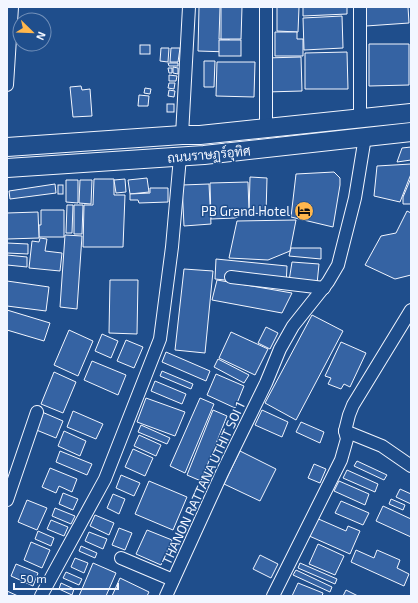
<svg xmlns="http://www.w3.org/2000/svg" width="418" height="603" font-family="'Exo 2',Sarabun,sans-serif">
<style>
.building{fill:#3563a3;stroke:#f2f6ff}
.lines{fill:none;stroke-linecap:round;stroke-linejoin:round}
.street-casing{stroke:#f2f6ff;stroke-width:14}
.secondary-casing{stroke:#f2f6ff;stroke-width:20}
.street{stroke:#1f4e8c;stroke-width:12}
.secondary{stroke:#1f4e8c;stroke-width:18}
.labels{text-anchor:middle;stroke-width:3;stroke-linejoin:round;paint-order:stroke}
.street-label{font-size:13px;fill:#f2f6ff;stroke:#1f4e8c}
.poi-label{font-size:13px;fill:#f2f6ff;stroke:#1f4e8c;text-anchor:end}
</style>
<rect width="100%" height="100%" fill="#1f4e8c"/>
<!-- building -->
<g class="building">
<polygon points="199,7 220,7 219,39 229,39 229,52 198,51"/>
<polygon points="221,7 242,7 241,39 221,39"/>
<polygon points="277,7 299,7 298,32 277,31"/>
<polygon points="303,7 347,7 347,14 303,16"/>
<polygon points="365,7 408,7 409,23 366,26"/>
<polygon points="342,16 343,48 304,50 303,18"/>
<polygon points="275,32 297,32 297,39 303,39 303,56 275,56"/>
<rect x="219" y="40" width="22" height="16"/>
<polygon points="369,44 409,44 409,85 369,86"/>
<rect x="140" y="45" width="10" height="9"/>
<polygon points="161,48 169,48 168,62 160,61"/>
<polygon points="171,48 180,48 178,62 170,62"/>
<polygon points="347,52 348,89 305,89 305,53"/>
<polygon points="301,57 302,91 266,92 265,58"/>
<polygon points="204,61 215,61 214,87 204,87"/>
<polygon points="217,62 255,62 254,97 216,96"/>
<polygon points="168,63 178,63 178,66 169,66"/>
<polygon points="173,67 178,68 178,74 173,73"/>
<polygon points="168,68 172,68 172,73 169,73"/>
<polygon points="169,75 177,76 176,81 169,81"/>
<polygon points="169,83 175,83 174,89 168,88"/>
<polygon points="81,86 82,90 90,89 92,116 73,117 70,87"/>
<polygon points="145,88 151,89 150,94 144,93"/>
<polygon points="169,90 175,91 174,97 168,96"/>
<polygon points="139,95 149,96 148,106 138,106"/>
<rect x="167" y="104" width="7" height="8"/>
<polygon points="411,147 411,160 397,162 402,148"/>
<polygon points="411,164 411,174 400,202 374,196 377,166"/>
<polygon points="334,172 340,178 340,185 333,227 291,217 296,174"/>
<polygon points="250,177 267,178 266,214 249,213"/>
<polygon points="147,178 149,192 130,194 128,180"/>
<polygon points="411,178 411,204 403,204 403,197"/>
<polygon points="94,179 114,179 114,195 125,195 123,247 83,247 84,205 93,205"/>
<polygon points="125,179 126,192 116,193 114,180"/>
<polygon points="66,180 78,180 78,203 66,202"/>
<polygon points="80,180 92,180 91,204 79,203"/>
<polygon points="248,182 249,212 235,218 211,219 210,183"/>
<polygon points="55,184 56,193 10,199 9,191"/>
<polygon points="209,184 211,224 184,226 182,185"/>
<rect x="58" y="185" width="5" height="9"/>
<polygon points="150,188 168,188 168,202 139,203 138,200 130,200 130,194 150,193"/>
<polygon points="67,205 73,205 72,233 66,233"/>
<polygon points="74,205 83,205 82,234 74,234"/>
<polygon points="41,210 64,210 64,237 39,237 39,225 41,225"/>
<polygon points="407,211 411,213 411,275 395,279 365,265 381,236 396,233"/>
<polygon points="38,212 39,238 7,239 7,213"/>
<polygon points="296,220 290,251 268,260 229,258 237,221"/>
<polygon points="65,235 82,236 77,309 60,307"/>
<polygon points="40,238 47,239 45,251 62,253 60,271 29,268 32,241 39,242"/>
<polygon points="7,243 28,244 28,254 7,253"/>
<polygon points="291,248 321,248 321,259 289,256"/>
<polygon points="7,255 27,257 27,267 7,265"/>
<polygon points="216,259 287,266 286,286 215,279"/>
<polygon points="292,262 319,264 317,284 289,281"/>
<polygon points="184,269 213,271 205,353 175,350"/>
<polygon points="110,280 138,280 137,334 109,333"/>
<polygon points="217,280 292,293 282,313 212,300"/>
<polygon points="7,281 49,287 46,311 7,306"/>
<polygon points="7,310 50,323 44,341 7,330"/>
<polygon points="312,315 343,331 296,420 265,403"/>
<polygon points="266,327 278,333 270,349 258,343"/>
<polygon points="69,330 93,341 78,376 54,365"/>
<polygon points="231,332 268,349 255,375 219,358"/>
<polygon points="102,334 118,341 111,358 95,351"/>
<polygon points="126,340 143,347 134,368 117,361"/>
<polygon points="341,342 366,353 350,387 344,384 341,389 328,384 331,378 325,376"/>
<polygon points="166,352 210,371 206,381 162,362"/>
<polygon points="218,359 249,375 244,383 214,367"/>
<polygon points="92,361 126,375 118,395 84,380"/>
<polygon points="162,371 193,384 191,389 160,376"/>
<polygon points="54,372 76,382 63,413 41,404"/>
<polygon points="216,374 244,386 235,408 207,395"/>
<polygon points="155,381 186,394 182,404 151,391"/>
<polygon points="146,398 185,412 175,436 137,422"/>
<polygon points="200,398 214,404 185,473 170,466"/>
<polygon points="213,410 227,416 201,481 187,475"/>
<polygon points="262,410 288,422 282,437 255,425"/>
<polygon points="73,411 103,424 96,439 67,427"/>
<polygon points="42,412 63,421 56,438 34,429"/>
<polygon points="301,422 324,432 320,443 296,432"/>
<polygon points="141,425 170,438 167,444 138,432"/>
<polygon points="64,431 86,441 80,456 58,446"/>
<polygon points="139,435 161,445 156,456 134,446"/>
<polygon points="133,449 153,458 145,476 125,467"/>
<polygon points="60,451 92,464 87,475 56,462"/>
<polygon points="240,451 276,469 260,501 224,484"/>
<polygon points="357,461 387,475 384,480 354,466"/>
<polygon points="314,464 326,469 320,483 308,478"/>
<polygon points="50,468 77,479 72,492 59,486 56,493 42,487"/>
<polygon points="347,470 378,484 375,492 343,478"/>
<polygon points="121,475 140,483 134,496 116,488"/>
<polygon points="149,481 187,497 173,530 135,514"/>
<polygon points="339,481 369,494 365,505 334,491"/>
<polygon points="400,489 411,494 411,504 396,497"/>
<polygon points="63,493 78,499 73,510 59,504"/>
<polygon points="113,494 125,499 119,514 107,508"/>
<polygon points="391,499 405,505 403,510 389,504"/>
<polygon points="27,500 47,508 37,530 18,522"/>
<polygon points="341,501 369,513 363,525 335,513"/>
<polygon points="383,506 411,519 411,537 376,521"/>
<polygon points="55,508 75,516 71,524 52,516"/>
<polygon points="95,515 114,523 109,535 90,526"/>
<polygon points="314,517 346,531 348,526 360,531 350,554 307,535"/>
<polygon points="51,520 68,527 64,536 47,529"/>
<polygon points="119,528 132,533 125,550 112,545"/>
<polygon points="147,530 172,540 161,565 136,554"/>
<polygon points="38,531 54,538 51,546 35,539"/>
<polygon points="89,532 107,539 103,549 85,541"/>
<polygon points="31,542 50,550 42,568 24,560"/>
<polygon points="318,544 344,556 335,575 309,564"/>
<polygon points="81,546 97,553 95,558 79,551"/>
<polygon points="356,550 374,558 377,550 400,560 397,568 409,574 404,586 351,562"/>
<polygon points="260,555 278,564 271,578 253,569"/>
<polygon points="75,558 88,563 84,573 71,567"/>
<polygon points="93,563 116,573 106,596 79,596"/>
<polygon points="300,563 337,579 335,584 298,568"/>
<polygon points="16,564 38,573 33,586 11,576"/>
<polygon points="296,570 332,587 330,592 293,575"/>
<polygon points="66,572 82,579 79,585 63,578"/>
<polygon points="120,578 149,592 147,596 112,596"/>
<polygon points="61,583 74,589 72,595 59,589"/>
<polygon points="298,583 323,593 322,596 292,596"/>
<polygon points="346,590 358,596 343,596"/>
<polygon points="7,591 18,596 7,596"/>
</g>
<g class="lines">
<!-- street casing -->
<g class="street-casing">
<g id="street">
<polyline points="7,85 12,7"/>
<polyline points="360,118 360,7"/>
<polyline points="266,128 266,7"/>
<polyline points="182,135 189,7"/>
<polyline points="231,277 324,288"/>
<polyline points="345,431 382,446 411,466"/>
<polyline points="7,500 37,412"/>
<polyline points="121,558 173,580"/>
<polyline points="41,596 105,479 160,339 172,247 180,157"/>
<polyline points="166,596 222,473 266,383 280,349 293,326 328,282 338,265 355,198 365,137"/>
<polyline points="273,596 341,460 347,439 345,431 349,415 353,405 411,310"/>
</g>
</g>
<!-- secondary casing -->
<g class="secondary-casing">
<g id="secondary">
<polyline points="7,147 182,135 200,135 411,113"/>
<polyline points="7,168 204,155 411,132"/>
</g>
</g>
<!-- street -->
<use href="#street" class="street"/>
<!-- secondary -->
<use href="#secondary" class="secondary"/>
</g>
<!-- icons -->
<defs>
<g id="hotel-disc" transform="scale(1)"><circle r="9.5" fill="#ffb74d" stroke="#1f4e8c"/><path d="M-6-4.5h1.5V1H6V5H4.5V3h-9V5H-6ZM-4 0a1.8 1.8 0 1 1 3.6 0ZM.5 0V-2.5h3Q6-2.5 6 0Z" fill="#111"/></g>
</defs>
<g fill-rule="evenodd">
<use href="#hotel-disc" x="304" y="211"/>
</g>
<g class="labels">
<!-- street labels -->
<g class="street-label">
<text transform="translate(209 154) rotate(-5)" y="5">ถนนราษฏร์อุทิศ</text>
<text transform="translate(203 483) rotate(-65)" y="5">THANON RATTANA UTHIT SOI 1</text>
</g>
<!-- poi labels -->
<g class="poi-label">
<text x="290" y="216">PB Grand Hotel</text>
</g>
</g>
<!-- border -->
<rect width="418" height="603" fill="none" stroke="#f2f6ff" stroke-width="16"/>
<!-- north arrow -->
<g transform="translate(32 32) rotate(113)"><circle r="19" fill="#1f4e8c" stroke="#7391ba"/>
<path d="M0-3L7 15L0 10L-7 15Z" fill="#ffb74d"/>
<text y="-6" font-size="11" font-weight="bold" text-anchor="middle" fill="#f2f6ff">N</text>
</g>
<!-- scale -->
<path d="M14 583v6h104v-6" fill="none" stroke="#f2f6ff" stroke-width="2"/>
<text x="20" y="583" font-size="12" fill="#f2f6ff" stroke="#1f4e8c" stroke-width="3" paint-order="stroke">50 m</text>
</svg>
